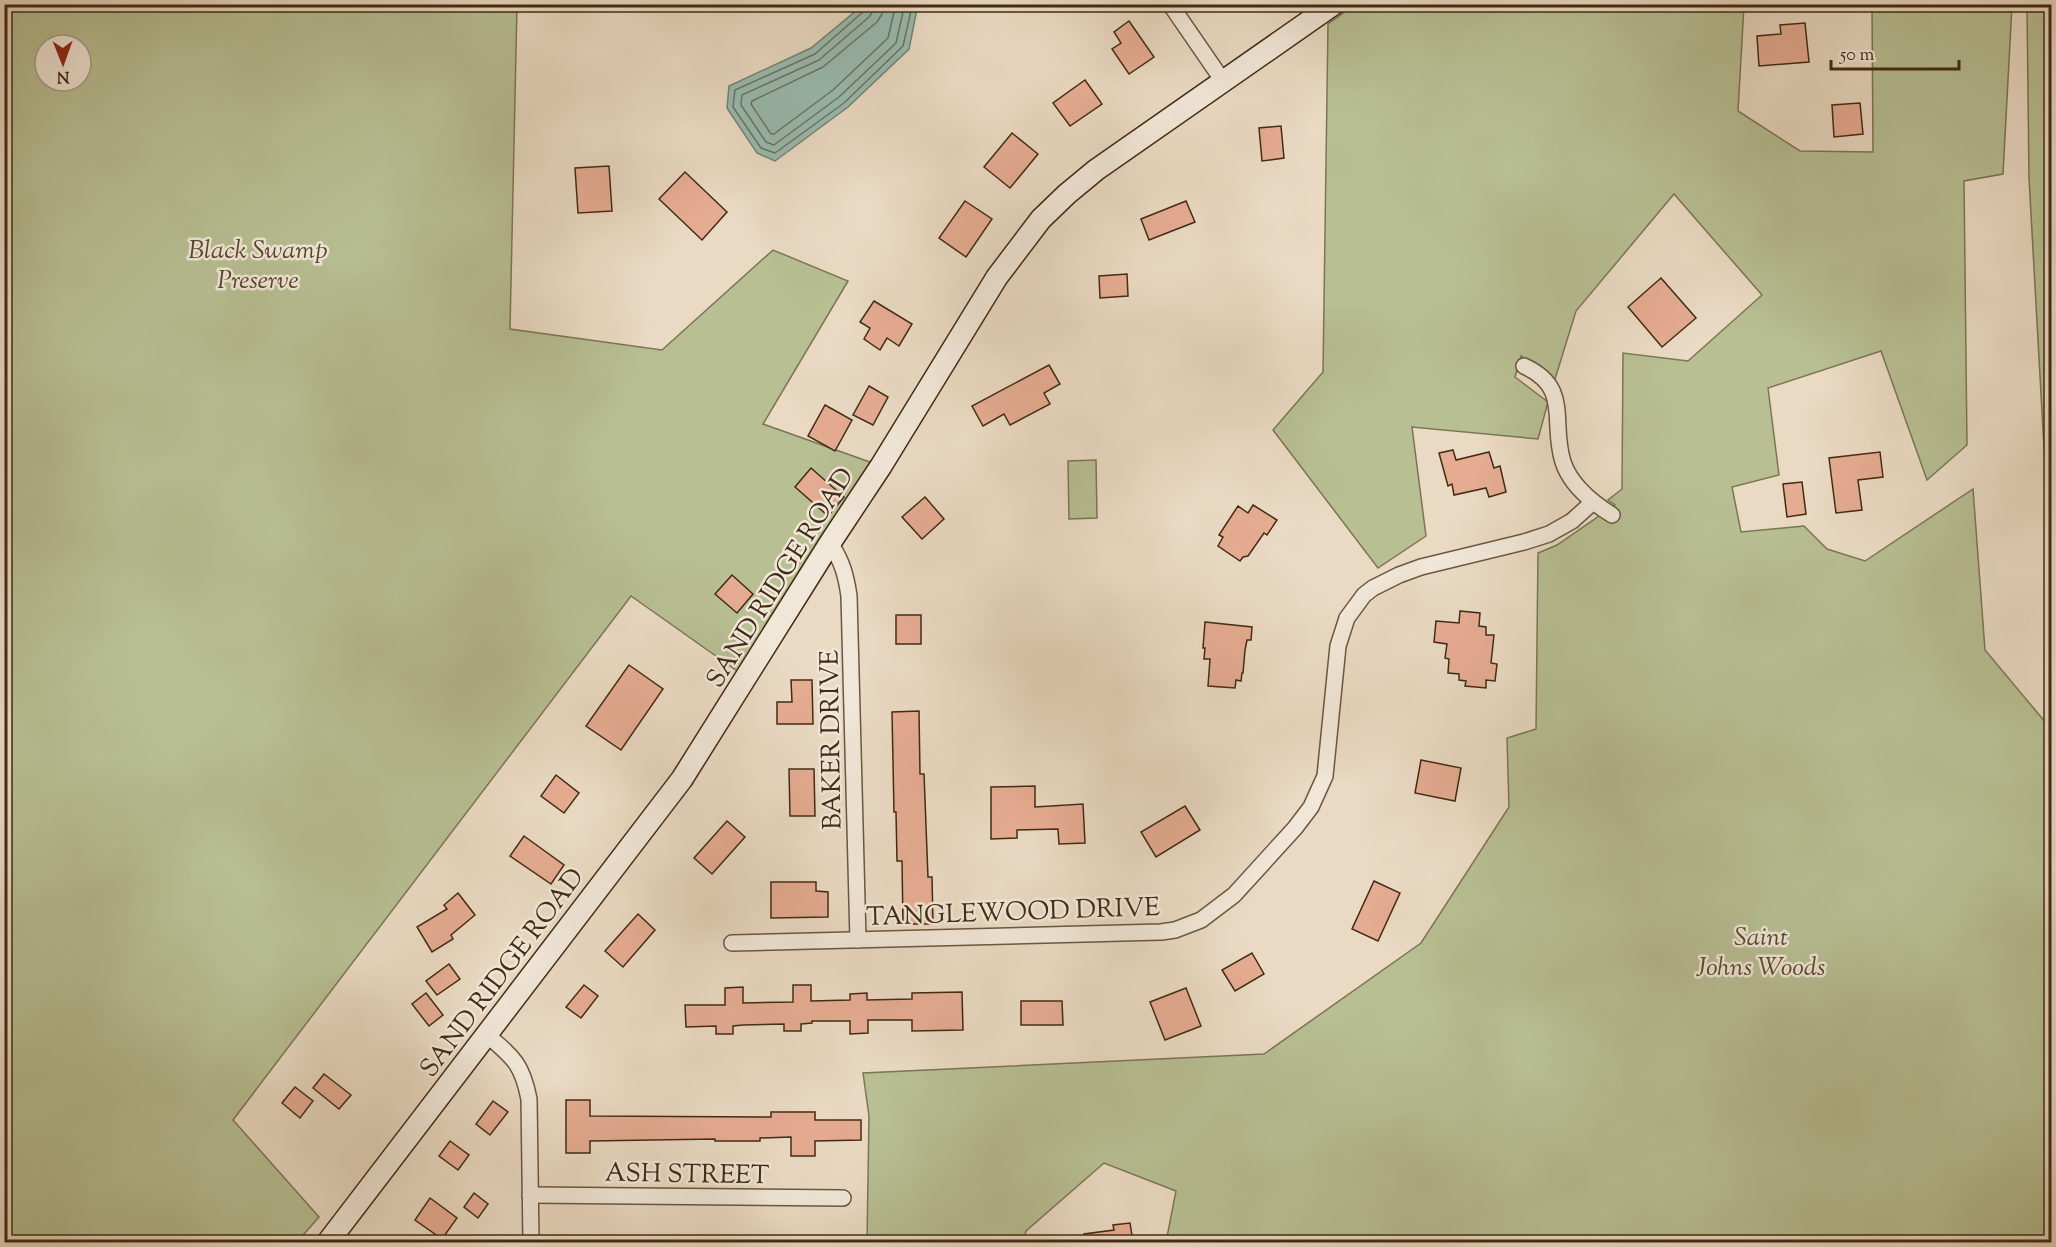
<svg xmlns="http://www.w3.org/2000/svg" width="2056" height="1247" font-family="'Sorts Mill Goudy',serif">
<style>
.green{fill:#b7bf93;stroke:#7c7554;stroke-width:1.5;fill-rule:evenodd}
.water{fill:#98bbb1;stroke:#758173;stroke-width:1.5}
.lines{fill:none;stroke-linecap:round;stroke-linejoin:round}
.shore{stroke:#6c7363;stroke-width:1.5}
.building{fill:#e6ac92;stroke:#412b15;stroke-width:1.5}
.street-casing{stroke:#6b5740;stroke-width:18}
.secondary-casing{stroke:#412b15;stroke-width:24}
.street{stroke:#f1e7d8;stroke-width:15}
.secondary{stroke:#f1e7d8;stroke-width:21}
.labels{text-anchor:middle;stroke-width:5;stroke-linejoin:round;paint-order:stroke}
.park-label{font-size:26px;font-style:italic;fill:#59492e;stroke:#f1e7d8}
.street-label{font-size:26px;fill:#412b15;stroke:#f1e7d8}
</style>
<rect width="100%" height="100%" fill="#eadac3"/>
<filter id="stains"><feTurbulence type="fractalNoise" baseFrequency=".00333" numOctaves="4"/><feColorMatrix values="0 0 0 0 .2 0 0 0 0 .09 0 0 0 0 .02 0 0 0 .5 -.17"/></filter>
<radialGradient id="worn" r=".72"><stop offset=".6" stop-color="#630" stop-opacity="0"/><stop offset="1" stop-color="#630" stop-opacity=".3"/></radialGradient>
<!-- green -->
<g class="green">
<polygon points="1356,4 1744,5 1738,111 1800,151 1873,152 1872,5 2012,5 2003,174 1964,181 1967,445 1927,480 1881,351 1768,388 1779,475 1732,487 1741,532 1804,526 1827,549 1865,561 1973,489 1985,650 2051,729 2051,1242 1166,1242 1176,1191 1104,1163 1026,1231 1023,1242 867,1242 869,1116 863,1073 1264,1054 1421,943 1509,807 1507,738 1536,729 1538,553 1557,545 1615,505 1608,500 1622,489 1623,353 1688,361 1762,295 1674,194 1576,311 1555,379 1521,356 1515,377 1548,402 1538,439 1412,427 1426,536 1378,568 1273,430 1323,372 1328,24"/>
<path d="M4 5H517L510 329 662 350 773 250 848 281 763 424 881 466 747 678 631 596 233 1120 319 1217 297 1242H5ZM45 45H81V81H45Z"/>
<polygon points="2027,5 2052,5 2051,574 2029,178"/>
<polygon points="1096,460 1097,518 1069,519 1068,461"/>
</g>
<!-- water -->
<polygon class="water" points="863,5 915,5 917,9 909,49 848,107 775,161 757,153 727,108 729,86 811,48"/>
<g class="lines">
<!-- shore -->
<g class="shore">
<polyline points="866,4 864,11 815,54 735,90 733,107 761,148 775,153 844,103 903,46 911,11 910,4"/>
<polyline points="874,4 873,11 869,17 819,60 742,95 741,105 766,142 774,145 839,97 896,43 903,12 902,4"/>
<polyline points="883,4 882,14 877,22 823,67 752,101 751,104 771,134 774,134 833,90 888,38 894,12 893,4"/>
</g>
</g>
<!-- building -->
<g class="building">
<polygon points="1129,21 1154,57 1129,74 1112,49 1121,43 1114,32"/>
<polygon points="1805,23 1809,62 1759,66 1757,36 1781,34 1780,25"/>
<polygon points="1085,80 1102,104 1070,126 1053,103"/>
<polygon points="1860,103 1863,134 1834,137 1832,105"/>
<polygon points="1281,126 1284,158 1262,161 1259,128"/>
<polygon points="1012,133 1038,154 1010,188 984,167"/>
<polygon points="609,166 612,211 578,213 575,168"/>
<polygon points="685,172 727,212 702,240 659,199"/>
<polygon points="965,201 992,219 966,257 939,238"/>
<polygon points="1186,201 1195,222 1149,240 1141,219"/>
<polygon points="1127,274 1128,296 1100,298 1099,276"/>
<polygon points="1661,278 1696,318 1662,347 1628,307"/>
<polygon points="874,301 912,324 899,346 887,338 880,350 864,339 870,328 860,322"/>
<polygon points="1049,365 1060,384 1044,393 1050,404 1010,425 1004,414 983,426 972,406"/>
<polygon points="869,386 888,397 873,425 853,415"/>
<polygon points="825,405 852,420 835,451 808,436"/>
<polygon points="1453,450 1456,460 1489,452 1494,468 1500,466 1506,492 1489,497 1486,488 1454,495 1452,484 1448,486 1439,453"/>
<polygon points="1880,452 1883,477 1858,480 1862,510 1836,513 1829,458"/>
<polygon points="811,468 844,497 828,516 795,487"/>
<polygon points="1802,482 1806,514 1787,517 1783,484"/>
<polygon points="925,497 944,519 922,539 902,517"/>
<polygon points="1253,505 1277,520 1267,535 1264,533 1248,556 1243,557 1240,561 1218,546 1223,537 1219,535 1238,506 1248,513"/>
<polygon points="732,575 753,594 737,613 715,594"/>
<polygon points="1460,611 1480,613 1479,626 1486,627 1486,635 1494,635 1491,663 1497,664 1495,681 1486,680 1486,688 1465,686 1466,681 1459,680 1459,674 1448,673 1449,659 1445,658 1447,644 1434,642 1436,621 1459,623"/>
<rect x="896" y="615" width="25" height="29"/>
<polygon points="1205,622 1252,627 1251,640 1247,640 1245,650 1243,673 1242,673 1241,681 1236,680 1235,688 1208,686 1210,659 1204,659 1205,648 1203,648"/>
<polygon points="629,665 663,689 621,750 586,726"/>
<polygon points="791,680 812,680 813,724 777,724 777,702 792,702"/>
<polygon points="919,711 920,774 924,774 928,877 932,877 933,924 903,924 902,861 897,861 896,812 894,812 892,712"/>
<polygon points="1421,760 1461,768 1455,801 1415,793"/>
<polygon points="789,769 814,769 815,816 790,816"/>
<polygon points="556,775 579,793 564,813 541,796"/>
<polygon points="1035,786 1035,807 1083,804 1085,843 1059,844 1058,829 1017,830 1017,838 991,839 991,787"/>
<polygon points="1185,806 1200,830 1156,857 1141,832"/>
<polygon points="727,821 745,837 712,874 694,858"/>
<polygon points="524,836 564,865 551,884 510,856"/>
<polygon points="1374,881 1400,893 1378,941 1352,929"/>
<polygon points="771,882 816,882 816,891 828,892 828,917 771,918"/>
<polygon points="458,893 475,915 451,935 453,939 432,952 417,927 447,909 444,905"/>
<polygon points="638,914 655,930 623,967 605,951"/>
<polygon points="1252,953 1264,974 1235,991 1222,970"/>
<polygon points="449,964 460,979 437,995 426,981"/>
<polygon points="584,985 598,996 581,1018 566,1007"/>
<polygon points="793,985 811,985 811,1001 850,1000 850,994 867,993 867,1000 912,999 912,993 962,992 963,1030 912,1031 912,1020 868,1020 868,1033 850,1034 850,1021 812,1021 812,1023 801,1024 801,1031 784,1031 784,1024 743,1025 733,1026 733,1034 716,1034 716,1026 686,1027 685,1005 725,1005 725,988 743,987 743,1003 793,1002"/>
<polygon points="1186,988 1201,1026 1165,1040 1150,1002"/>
<polygon points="426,993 443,1015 429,1026 412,1004"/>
<polygon points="1021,1001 1062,1001 1063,1025 1021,1025"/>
<polygon points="324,1074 351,1095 339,1109 313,1088"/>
<polygon points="295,1087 313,1101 300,1118 282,1103"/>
<polygon points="566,1100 590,1100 590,1116 771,1117 771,1112 815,1112 815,1120 861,1120 861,1140 815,1141 815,1156 791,1156 791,1137 760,1138 760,1141 715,1141 715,1139 590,1141 590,1153 566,1153"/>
<polygon points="493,1101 508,1112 490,1135 476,1124"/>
<polygon points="450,1141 469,1155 458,1170 439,1156"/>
<polygon points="474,1193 488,1204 478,1218 464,1207"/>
<polygon points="430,1198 457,1218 442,1239 415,1220"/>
<polygon points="1130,1223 1133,1242 1085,1242 1084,1234 1114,1230 1113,1225"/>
</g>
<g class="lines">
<!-- street casing -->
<g class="street-casing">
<g id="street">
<polyline points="1170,4 1223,81"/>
<path d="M1524 366C1572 388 1550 421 1563 462 1570 484 1593 503 1612 515"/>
<path d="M830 543C842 561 846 575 849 596L858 940"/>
<polyline points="732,943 1161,932 1175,930 1201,920 1234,895 1295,828 1311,807 1325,776 1338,646 1347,618 1364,595 1373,588 1399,575 1421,567 1524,542 1549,534 1572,521 1593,502"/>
<path d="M487 1035C514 1058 522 1064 529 1099L531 1242"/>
<polyline points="530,1195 843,1198"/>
</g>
</g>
<!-- secondary casing -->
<g class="secondary-casing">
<polyline id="secondary" points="328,1242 682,779 830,543 881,466 997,277 1041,219 1067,194 1096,170 1334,4"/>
</g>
<!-- street -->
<use href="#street" class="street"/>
<!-- secondary -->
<use href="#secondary" class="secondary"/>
</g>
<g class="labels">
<!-- park labels -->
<g class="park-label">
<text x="258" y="258">Black Swamp<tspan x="258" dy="30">Preserve</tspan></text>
<text x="1761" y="945">Saint<tspan x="1761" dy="30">Johns Woods</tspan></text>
</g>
<!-- street labels -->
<g class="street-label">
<text transform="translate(779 577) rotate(-58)" y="9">SAND RIDGE ROAD</text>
<text transform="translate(830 740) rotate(-91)" y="9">BAKER DRIVE</text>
<text transform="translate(1013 911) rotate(-2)" y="9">TANGLEWOOD DRIVE</text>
<text transform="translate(501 972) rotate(-53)" y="9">SAND RIDGE ROAD</text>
<text transform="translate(687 1173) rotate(1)" y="9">ASH STREET</text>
</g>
</g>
<!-- margin -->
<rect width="2056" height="1247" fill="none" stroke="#eadac3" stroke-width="24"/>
<rect x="6" y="6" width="2044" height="1235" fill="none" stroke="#412b15" stroke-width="3"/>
<rect x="12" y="12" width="2032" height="1223" fill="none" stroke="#412b15" stroke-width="1.5"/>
<!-- north arrow -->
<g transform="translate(63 63) rotate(179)"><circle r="28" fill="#f1e7d8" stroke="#ab9c8a" stroke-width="1.5"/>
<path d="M0-4.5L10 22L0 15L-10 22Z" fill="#8f2418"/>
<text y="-9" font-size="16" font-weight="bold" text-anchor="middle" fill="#412b15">N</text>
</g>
<!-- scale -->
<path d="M1831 60v9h128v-9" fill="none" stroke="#412b15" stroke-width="3"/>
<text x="1840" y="60" font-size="18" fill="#412b15" stroke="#f1e7d8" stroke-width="4.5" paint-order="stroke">50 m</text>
<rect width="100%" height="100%" filter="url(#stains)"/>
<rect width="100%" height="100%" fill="url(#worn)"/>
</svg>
